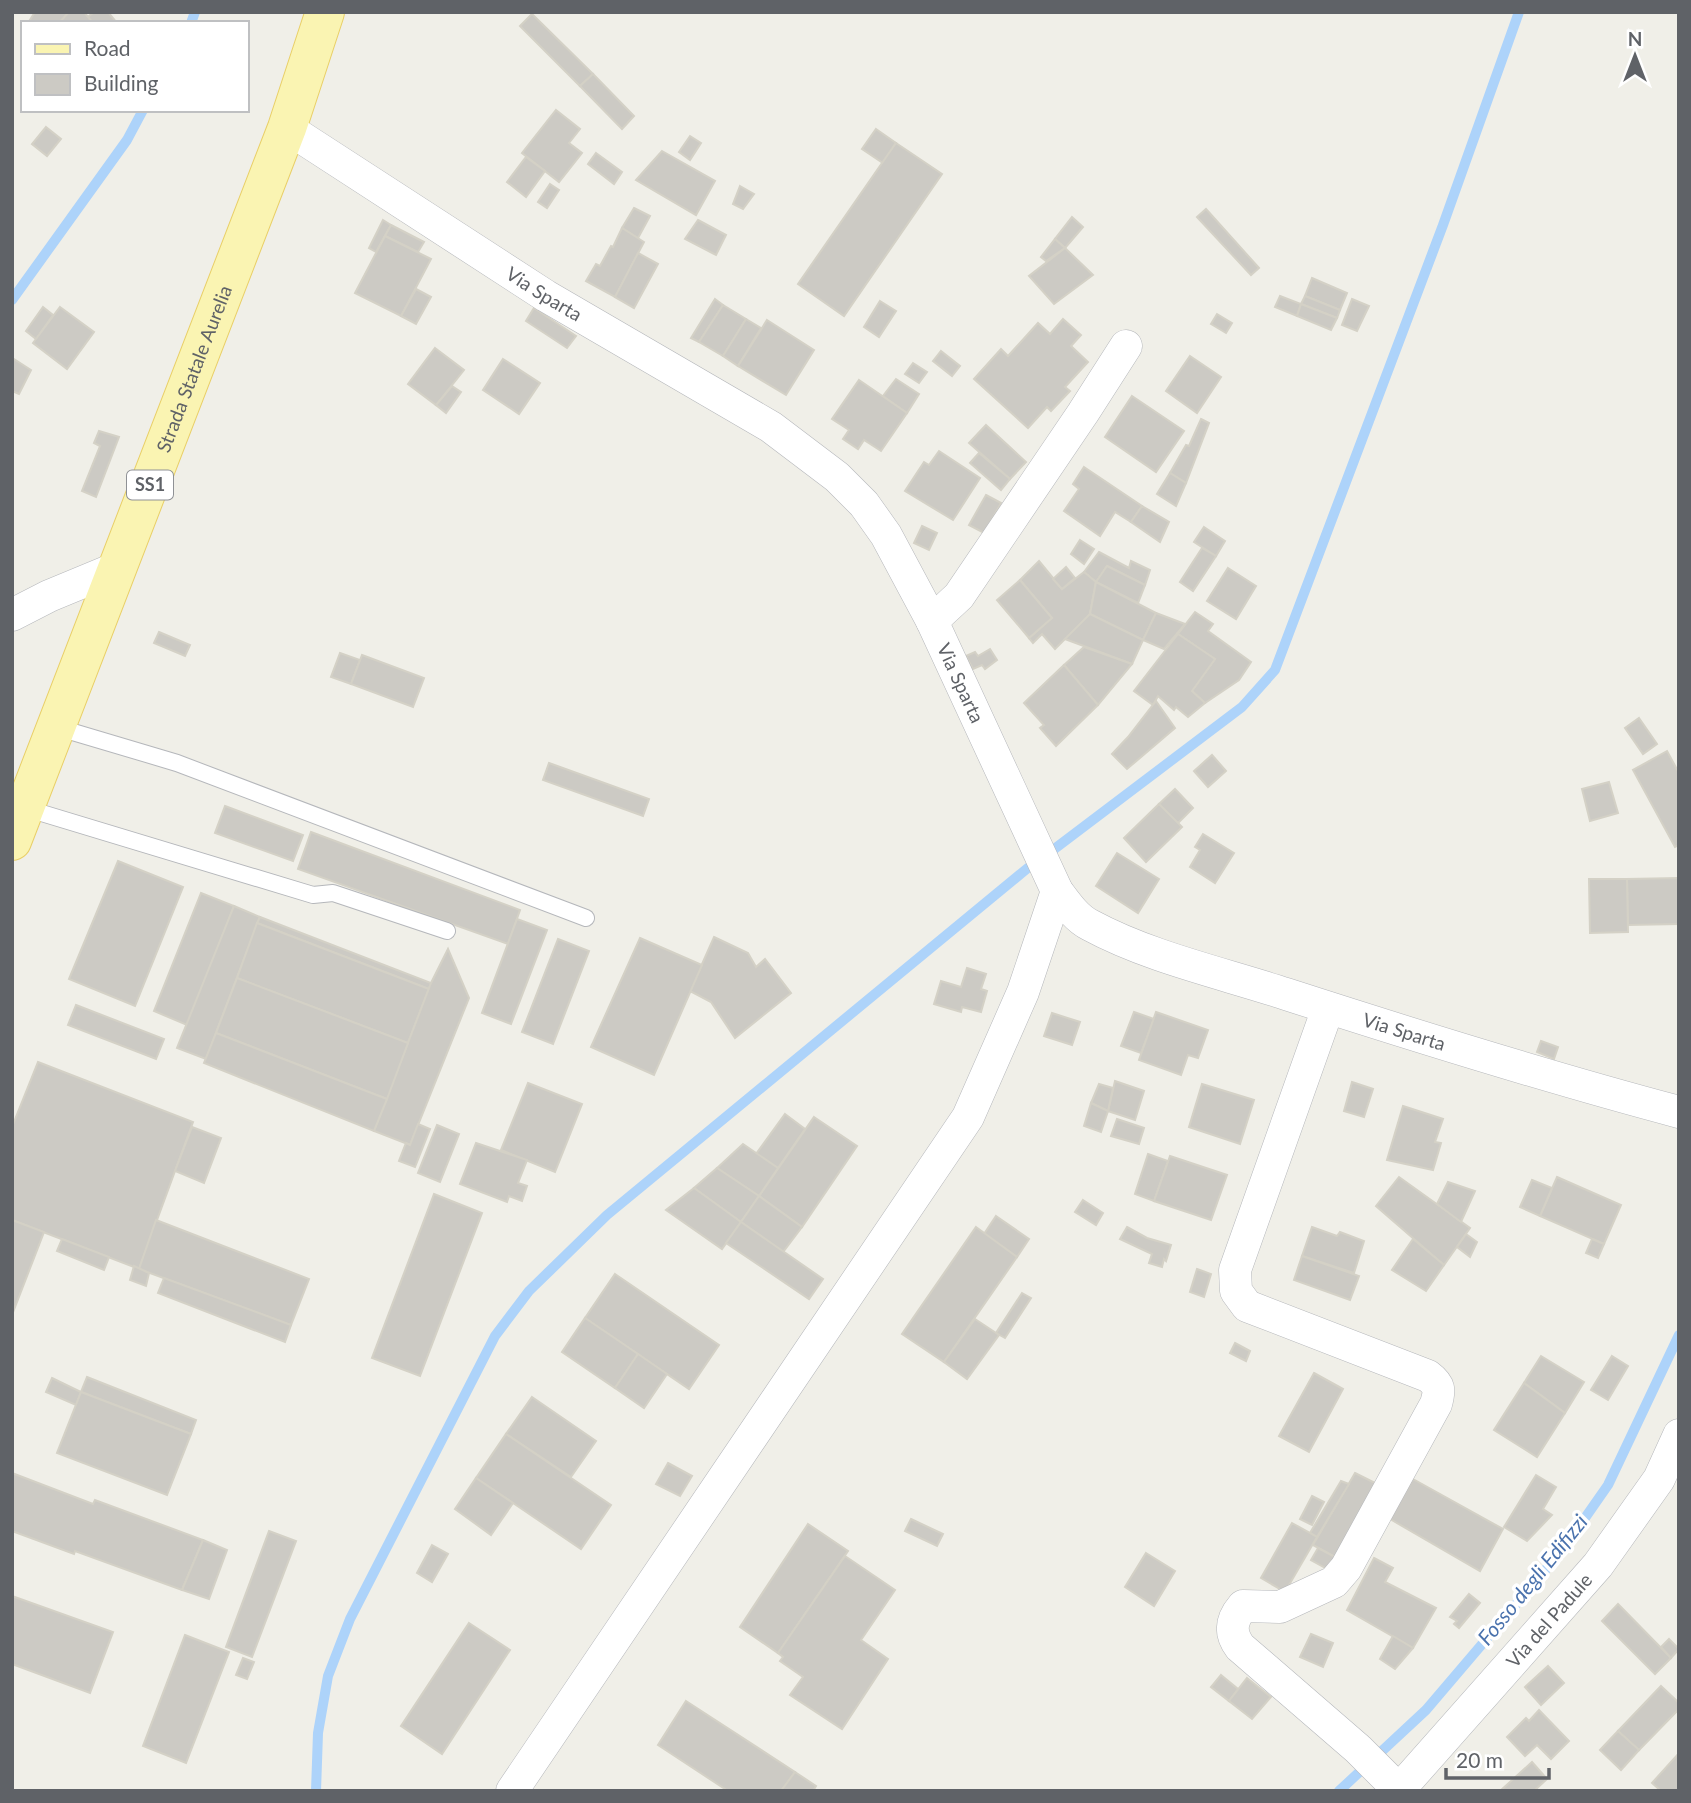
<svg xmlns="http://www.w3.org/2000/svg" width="1691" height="1803" font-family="Lato,sans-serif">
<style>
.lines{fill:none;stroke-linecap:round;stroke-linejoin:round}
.stream{stroke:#add3fa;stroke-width:10}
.building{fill:#cccac4;stroke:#d4d1c6;stroke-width:2}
.lane-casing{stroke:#b5b7bb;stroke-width:18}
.street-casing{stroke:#b5b7bb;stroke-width:33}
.primary-casing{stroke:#e9cf67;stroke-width:40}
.lane{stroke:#fff;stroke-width:16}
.street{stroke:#fff;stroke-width:32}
.primary{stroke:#faf4b2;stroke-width:38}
.labels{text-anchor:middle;stroke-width:7;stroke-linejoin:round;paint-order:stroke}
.shield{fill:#fff;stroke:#8f9195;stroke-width:2}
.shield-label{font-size:18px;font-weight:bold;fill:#5f6267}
.street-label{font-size:19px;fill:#5f6267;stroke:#fff}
.water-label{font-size:21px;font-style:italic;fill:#4a72ad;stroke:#fff}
</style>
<rect width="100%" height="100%" fill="#f0efe8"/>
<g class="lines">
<!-- stream -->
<g class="stream">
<polyline points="191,23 195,12"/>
<polyline points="12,300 127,140 143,110"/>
<polyline points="1049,853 1242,707 1275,670 1443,225 1519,12"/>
<polyline points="316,1791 318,1733 328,1676 350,1619 495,1336 529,1291 607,1215 1029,867"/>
<polyline points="1339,1791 1426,1710 1564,1548 1608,1485 1679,1335"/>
</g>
</g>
<!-- building -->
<g class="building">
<polygon points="35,12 69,12 59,23 28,23"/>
<polygon points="69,12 84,12 93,23 59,23"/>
<polygon points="94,12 108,12 117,23 93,23 88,17"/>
<polygon points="532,14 593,74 580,86 520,26"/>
<polygon points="593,74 634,116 622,129 580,86"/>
<polygon points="556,110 580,129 569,143 582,153 559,182 522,153"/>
<polygon points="46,127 61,139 47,156 32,144"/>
<polygon points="876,129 896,143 883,163 862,149"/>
<polygon points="690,136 701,143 690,160 679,152"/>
<polygon points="896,143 942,174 844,316 798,284"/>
<polygon points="662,151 715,181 696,215 636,180"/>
<polygon points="596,153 622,172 614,184 588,164"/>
<polygon points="526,157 545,171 526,197 507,182"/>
<polygon points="550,184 559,190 547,208 538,202"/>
<polygon points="740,186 754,194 743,209 733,204"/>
<polygon points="634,208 650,216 638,238 622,228"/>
<polygon points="1206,209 1259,268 1251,275 1197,217"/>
<polygon points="1072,217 1083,227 1065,248 1055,239"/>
<polygon points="383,220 391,225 376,252 369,248"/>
<polygon points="698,220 726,235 716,255 685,239"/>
<polygon points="391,225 424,242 418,252 385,236"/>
<polygon points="622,228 644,242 615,297 586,281 596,264 600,266 611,246 613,247"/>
<polygon points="385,236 431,259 401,316 355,293"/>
<polygon points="1055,239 1065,248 1046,261 1041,257"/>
<polygon points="1065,248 1093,275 1054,304 1029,276"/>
<polygon points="638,253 658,264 634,308 615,297"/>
<polygon points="1312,278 1347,293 1340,310 1305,296"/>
<polygon points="416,289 431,297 416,324 401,316"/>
<polygon points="1280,296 1301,304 1297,316 1275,307"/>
<polygon points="1305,296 1340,310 1337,318 1301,304"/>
<polygon points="715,299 723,305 699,342 691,338"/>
<polygon points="1352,299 1369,306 1357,331 1342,325"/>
<polygon points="880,301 896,311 879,337 864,327"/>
<polygon points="1301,304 1337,318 1331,330 1297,316"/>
<polygon points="723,305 746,319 723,356 699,342"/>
<polygon points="43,307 53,315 36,339 26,331"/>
<polygon points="60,307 94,332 67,369 33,343"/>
<polygon points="534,308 576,336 567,348 526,321"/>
<polygon points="1217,314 1232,323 1226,333 1211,324"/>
<polygon points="746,319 761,328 738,366 723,356"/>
<polygon points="1063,319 1081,335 1071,346 1088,362 1065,387 1070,391 1051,411 1047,407 1028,428 974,379 1001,349 1008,356 1038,323 1050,334"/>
<polygon points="767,320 814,350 786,395 738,366"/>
<polygon points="435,348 464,370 436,405 408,384"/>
<polygon points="941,351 960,366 952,376 933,361"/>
<polygon points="1190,356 1221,377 1197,413 1166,391"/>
<polygon points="14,359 31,370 19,394 12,391 12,361"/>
<polygon points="503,359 540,383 519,414 483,390"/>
<polygon points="913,363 927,372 919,383 905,374"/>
<polygon points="896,379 919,394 907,413 883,396"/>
<polygon points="859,380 907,413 881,451 864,440 858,449 843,439 849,430 832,419"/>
<polygon points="452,386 461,392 446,413 436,405"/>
<polygon points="1132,396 1184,431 1156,472 1105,437"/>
<polygon points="1201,419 1209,423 1186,483 1170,473 1186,445 1189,446"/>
<polygon points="986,425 1026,462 1010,479 969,443"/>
<polygon points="99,431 119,437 96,497 82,491 100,446 94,443"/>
<polygon points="939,451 980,478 953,520 905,491 924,462 929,465"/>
<polygon points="979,453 1010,479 1001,490 970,463"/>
<polygon points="1084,467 1142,506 1131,522 1115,512 1100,536 1064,511 1079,489 1073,484"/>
<polygon points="1170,473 1186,483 1176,506 1157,494"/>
<polygon points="986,495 1001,503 984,533 969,525"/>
<polygon points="1142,506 1169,522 1160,542 1131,522"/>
<polygon points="922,526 937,533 929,550 914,543"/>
<polygon points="1204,527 1225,541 1216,556 1194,542"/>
<polygon points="1080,540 1094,549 1084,564 1071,554"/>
<polygon points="1202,548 1216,556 1193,591 1180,582"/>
<polygon points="1099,552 1129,568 1131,561 1150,570 1145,585 1107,566 1096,582 1084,572"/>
<polygon points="1039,561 1062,589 1084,572 1096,582 1090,614 1055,649 1042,634 1033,643 1029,638 1052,618 1020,580"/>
<polygon points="1107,566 1145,585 1138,603 1096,582"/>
<polygon points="1066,567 1075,578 1062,589 1053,579"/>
<polygon points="1228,568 1256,586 1236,619 1207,601"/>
<polygon points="1020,580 1052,618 1029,638 997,600"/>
<polygon points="1096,582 1156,613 1143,640 1090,614"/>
<polygon points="1195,612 1213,624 1208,631 1251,662 1239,680 1205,703 1192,691 1215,659 1178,634"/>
<polygon points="1156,613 1185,624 1164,649 1143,640"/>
<polygon points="1090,614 1143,640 1132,664 1065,639"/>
<polygon points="159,632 190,645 185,656 154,643"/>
<polygon points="1178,634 1215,659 1192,691 1205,703 1188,717 1176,707 1174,710 1158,696 1153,705 1134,691"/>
<polygon points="1084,647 1132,664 1098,705 1064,665"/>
<polygon points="990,649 997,660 985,669 982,665 973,669 966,656 975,652 978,656"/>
<polygon points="340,653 360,660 351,684 331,677"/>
<polygon points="362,655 424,678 413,707 351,684"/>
<polygon points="1064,665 1098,705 1056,746 1040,728 1044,725 1024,703"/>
<polygon points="1156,701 1175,728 1127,769 1112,754 1128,737"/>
<polygon points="1639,718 1657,744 1643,754 1625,728"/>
<polygon points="1667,751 1679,773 1679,845 1675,847 1633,770"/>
<polygon points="1212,755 1226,771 1208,787 1194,771"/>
<polygon points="549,763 649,799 643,816 543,780"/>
<polygon points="1609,782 1618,813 1590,821 1582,789"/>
<polygon points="1175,789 1193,808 1178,823 1159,804"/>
<polygon points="1159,804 1182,827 1146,862 1124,838"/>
<polygon points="225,806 303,835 293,861 215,833"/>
<polygon points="311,832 520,910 508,944 298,869"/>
<polygon points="1203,834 1234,853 1215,883 1190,867 1200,850 1195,847"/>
<polygon points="1117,853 1159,879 1138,913 1096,886"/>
<polygon points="118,861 183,887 135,1006 69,979"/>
<polygon points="1679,878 1679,924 1628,925 1627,879"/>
<polygon points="1589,879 1627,879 1628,932 1590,933"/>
<polygon points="201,893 234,906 187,1025 154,1011"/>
<polygon points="234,906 260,917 206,1059 177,1048"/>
<polygon points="260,917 431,983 429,989 257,923"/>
<polygon points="517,919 547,930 511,1024 482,1013"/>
<polygon points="257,923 429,989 408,1043 237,978"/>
<polygon points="714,937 748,953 756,967 765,959 791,993 735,1038 711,1002 690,991"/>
<polygon points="640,938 702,965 654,1075 591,1047"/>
<polygon points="558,939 589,951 553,1044 522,1032"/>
<polygon points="448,949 469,998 410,1145 374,1131 431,983"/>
<polygon points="967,968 986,974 981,989 987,991 981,1012 962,1007 961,1012 934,1004 941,981 961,987"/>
<polygon points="237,978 408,1043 387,1099 216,1033"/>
<polygon points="76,1005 164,1039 156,1059 68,1025"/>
<polygon points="1134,1012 1154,1019 1141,1053 1121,1046"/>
<polygon points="1156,1012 1208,1030 1198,1058 1188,1055 1181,1075 1139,1060"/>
<polygon points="1052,1013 1080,1022 1072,1045 1044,1036"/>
<polygon points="216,1033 387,1099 374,1131 204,1063"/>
<polygon points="1541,1041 1558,1047 1554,1059 1537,1052"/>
<polygon points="38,1062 193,1122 139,1269 12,1220 12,1127"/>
<polygon points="1115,1081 1144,1091 1135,1120 1108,1111"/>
<polygon points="1352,1082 1373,1089 1364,1117 1344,1111"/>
<polygon points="528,1083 582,1104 555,1172 501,1150"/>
<polygon points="1099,1084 1113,1088 1108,1111 1091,1103"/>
<polygon points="1202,1084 1254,1100 1240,1144 1189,1127"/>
<polygon points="1091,1103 1108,1111 1101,1132 1084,1126"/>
<polygon points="1403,1106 1443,1119 1435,1142 1441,1143 1433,1170 1387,1160"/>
<polygon points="785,1114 805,1129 778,1168 756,1154"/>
<polygon points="814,1117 857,1146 802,1227 759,1196"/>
<polygon points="1117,1119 1144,1128 1139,1144 1111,1136"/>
<polygon points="418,1124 430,1129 415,1167 399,1161 406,1143 410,1145"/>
<polygon points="437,1125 459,1134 440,1182 418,1173"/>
<polygon points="192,1127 221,1138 204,1183 175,1171"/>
<polygon points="476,1143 527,1160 518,1183 527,1186 522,1201 509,1196 507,1202 460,1184"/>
<polygon points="743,1144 778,1168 759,1196 717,1168"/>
<polygon points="1148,1154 1168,1161 1154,1201 1135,1194"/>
<polygon points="1170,1156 1227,1175 1211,1220 1154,1201"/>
<polygon points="717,1168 759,1196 741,1222 694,1188"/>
<polygon points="1399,1177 1470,1228 1444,1265 1376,1206"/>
<polygon points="1557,1177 1621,1205 1604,1244 1540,1216"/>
<polygon points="1532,1180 1552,1188 1540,1216 1520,1207"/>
<polygon points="1448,1182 1475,1191 1461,1222 1437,1204"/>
<polygon points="694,1188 741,1222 722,1249 666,1210"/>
<polygon points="434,1194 482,1213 420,1376 372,1358"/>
<polygon points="759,1196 802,1227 783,1252 741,1222"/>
<polygon points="1083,1200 1103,1213 1096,1225 1075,1212"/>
<polygon points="996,1216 1029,1239 1017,1257 984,1234"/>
<polygon points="12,1220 44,1232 12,1315"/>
<polygon points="156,1220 309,1279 291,1325 139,1269"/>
<polygon points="741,1222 823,1279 809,1299 726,1243"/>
<polygon points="976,1227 1017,1257 944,1362 902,1334"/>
<polygon points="1127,1227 1147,1238 1171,1245 1166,1261 1164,1259 1162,1267 1149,1263 1152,1254 1120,1239"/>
<polygon points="1312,1227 1337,1236 1340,1232 1364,1241 1354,1273 1302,1256"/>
<polygon points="1466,1234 1477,1242 1470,1257 1457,1247"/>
<polygon points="62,1239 109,1257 104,1270 57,1251"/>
<polygon points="1413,1239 1444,1265 1426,1291 1392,1270"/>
<polygon points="1592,1239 1604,1244 1598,1258 1586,1253"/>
<polygon points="1302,1256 1359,1276 1350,1300 1294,1280"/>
<polygon points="134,1266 149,1273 146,1286 130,1280"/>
<polygon points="1197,1269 1211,1274 1204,1297 1190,1292"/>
<polygon points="615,1274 719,1345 689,1389 585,1318"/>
<polygon points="164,1278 291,1325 285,1342 158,1293"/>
<polygon points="1022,1293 1031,1298 1005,1338 996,1333"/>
<polygon points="585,1318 638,1354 615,1388 562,1352"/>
<polygon points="975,1319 999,1335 967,1379 944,1362"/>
<polygon points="1235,1343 1250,1351 1246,1361 1230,1353"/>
<polygon points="638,1354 667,1374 644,1408 615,1388"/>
<polygon points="1541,1356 1584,1382 1565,1413 1524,1383"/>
<polygon points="1612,1356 1628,1366 1608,1400 1591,1390"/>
<polygon points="1314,1373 1343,1389 1309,1452 1279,1436"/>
<polygon points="87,1377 196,1420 191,1434 81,1392"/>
<polygon points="52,1378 81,1392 76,1405 46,1392"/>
<polygon points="1524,1383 1565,1413 1537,1457 1494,1430"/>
<polygon points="81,1392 191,1434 167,1495 57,1453"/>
<polygon points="532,1397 596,1441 571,1477 506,1434"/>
<polygon points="506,1434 611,1505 581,1549 476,1478"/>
<polygon points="668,1463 692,1476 680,1496 656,1484"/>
<polygon points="12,1473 93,1504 95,1500 203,1540 182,1590 75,1551 74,1554 12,1531"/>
<polygon points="1355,1473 1379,1485 1337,1558 1313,1545"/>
<polygon points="1536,1475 1556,1487 1543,1509 1552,1515 1527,1541 1504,1527"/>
<polygon points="476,1478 513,1503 491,1535 455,1509"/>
<polygon points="1413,1479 1503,1529 1480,1571 1390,1519"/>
<polygon points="1341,1481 1349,1484 1317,1537 1310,1533"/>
<polygon points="1312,1496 1324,1502 1312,1525 1300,1519"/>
<polygon points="911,1519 943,1534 937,1546 905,1531"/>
<polygon points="1292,1523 1317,1537 1285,1592 1261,1578"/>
<polygon points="808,1524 848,1551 778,1653 740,1627"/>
<polygon points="269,1531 296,1541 252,1657 226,1647"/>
<polygon points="203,1540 227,1550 209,1599 182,1590"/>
<polygon points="432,1545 448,1554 432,1582 417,1573"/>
<polygon points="1318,1548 1337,1558 1329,1570 1311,1560"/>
<polygon points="1146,1553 1175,1571 1154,1606 1125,1587"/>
<polygon points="845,1556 895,1590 861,1640 888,1659 842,1729 790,1695 803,1677 780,1661 783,1657 778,1653"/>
<polygon points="1374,1558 1393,1568 1385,1582 1436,1608 1413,1648 1347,1610"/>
<polygon points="1469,1594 1480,1603 1459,1628 1454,1624 1457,1621 1450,1617"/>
<polygon points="12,1596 113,1632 90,1693 12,1664"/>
<polygon points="1618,1604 1671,1658 1655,1674 1602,1621"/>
<polygon points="469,1623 510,1650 442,1754 401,1726"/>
<polygon points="1311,1634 1333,1643 1323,1667 1300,1657"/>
<polygon points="185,1635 229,1652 186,1763 143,1746"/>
<polygon points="1393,1636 1413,1648 1395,1669 1380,1659"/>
<polygon points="1669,1639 1679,1649 1671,1658 1661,1647"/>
<polygon points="243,1658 254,1662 247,1679 236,1675"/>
<polygon points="1548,1666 1564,1683 1541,1705 1525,1687"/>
<polygon points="1221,1675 1238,1689 1229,1701 1211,1687"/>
<polygon points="1247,1678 1271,1697 1252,1719 1229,1701"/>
<polygon points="1661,1686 1679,1703 1679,1709 1639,1750 1618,1731"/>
<polygon points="686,1701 795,1772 781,1791 728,1791 658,1745"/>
<polygon points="1539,1710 1569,1741 1551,1759 1537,1745 1525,1756 1507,1737 1526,1718 1529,1721"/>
<polygon points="1618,1731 1639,1750 1621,1770 1600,1750"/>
<polygon points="1679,1753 1679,1791 1661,1791 1652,1783"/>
<polygon points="1532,1762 1547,1779 1534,1791 1500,1791"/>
<polygon points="795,1772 816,1786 813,1791 781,1791"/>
</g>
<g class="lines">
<!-- lane casing -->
<g class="lane-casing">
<g id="lane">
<polyline points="56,727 177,763 586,918"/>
<polyline points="25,808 313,895 333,893 447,931"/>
</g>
</g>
<!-- street casing -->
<g class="street-casing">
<g id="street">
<path id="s1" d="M287 128 546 296 771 427 837 477 864 504 886 535 932 621 1057 891C1066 903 1076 918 1090 925 1149 957 1222 973 1286 994 1416 1036 1547 1077 1679 1112"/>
<polyline points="12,615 49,596 119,567"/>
<polyline points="932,621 959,596 1083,413 1126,346"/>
<path d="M1328 1008 1235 1270 1236 1291 1247 1306 1428 1376C1440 1385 1440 1390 1436 1404L1346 1568 1334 1582 1280 1607 1243 1606C1231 1620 1229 1632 1240 1647L1358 1749 1399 1790"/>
<polyline points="512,1791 968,1117 1023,992 1057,891"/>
<path id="s2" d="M1398 1791 1598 1565 1659 1479 1679 1435"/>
</g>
</g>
<!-- primary casing -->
<g class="primary-casing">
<g id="primary">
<path id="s3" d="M12 841 287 128 325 12"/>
</g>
</g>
<!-- lane -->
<use href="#lane" class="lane"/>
<!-- street -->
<use href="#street" class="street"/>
<!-- primary -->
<use href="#primary" class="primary"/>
</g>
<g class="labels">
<!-- shield labels -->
<rect class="shield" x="127" y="470.5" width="46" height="29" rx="5"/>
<g class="shield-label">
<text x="150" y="491">SS1</text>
</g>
<!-- street labels -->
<g class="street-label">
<text dy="7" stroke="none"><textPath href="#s1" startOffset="306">Via Sparta</textPath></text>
<text dy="7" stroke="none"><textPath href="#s3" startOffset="506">Strada Statale Aurelia</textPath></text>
<text dy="7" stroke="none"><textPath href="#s1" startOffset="894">Via Sparta</textPath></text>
<text dy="7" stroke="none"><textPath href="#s1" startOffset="1503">Via Sparta</textPath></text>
<text dy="7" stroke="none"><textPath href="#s2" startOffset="228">Via del Padule</textPath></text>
</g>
<!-- water labels -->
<g class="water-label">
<text transform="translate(1533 1580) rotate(-51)" y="7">Fosso degli Edifizzi</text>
</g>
</g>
<!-- border -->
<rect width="1691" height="1803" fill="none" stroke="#5f6267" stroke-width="28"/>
<!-- legend -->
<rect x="21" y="21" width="228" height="91" fill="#ffffff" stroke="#bfc0c2" stroke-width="2"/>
<rect x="35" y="44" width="35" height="10" fill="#faf4b2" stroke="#bfc0c2" stroke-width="2"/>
<text x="84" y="56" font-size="21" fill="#5f6267">Road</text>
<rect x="35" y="74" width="35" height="21" fill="#cccac4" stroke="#bfc0c2" stroke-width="2"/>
<text x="84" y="91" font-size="21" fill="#5f6267">Building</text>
<!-- north arrow -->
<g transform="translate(1635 56)" stroke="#ffffff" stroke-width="5" paint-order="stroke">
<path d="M0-5L12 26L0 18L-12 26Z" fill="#5f6267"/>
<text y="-10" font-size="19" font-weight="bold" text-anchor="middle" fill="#5f6267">N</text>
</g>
<!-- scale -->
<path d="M1446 1768v10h103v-10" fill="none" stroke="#5f6267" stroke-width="3.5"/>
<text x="1456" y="1768" font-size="21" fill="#5f6267" stroke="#ffffff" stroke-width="5" paint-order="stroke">20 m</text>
</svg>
